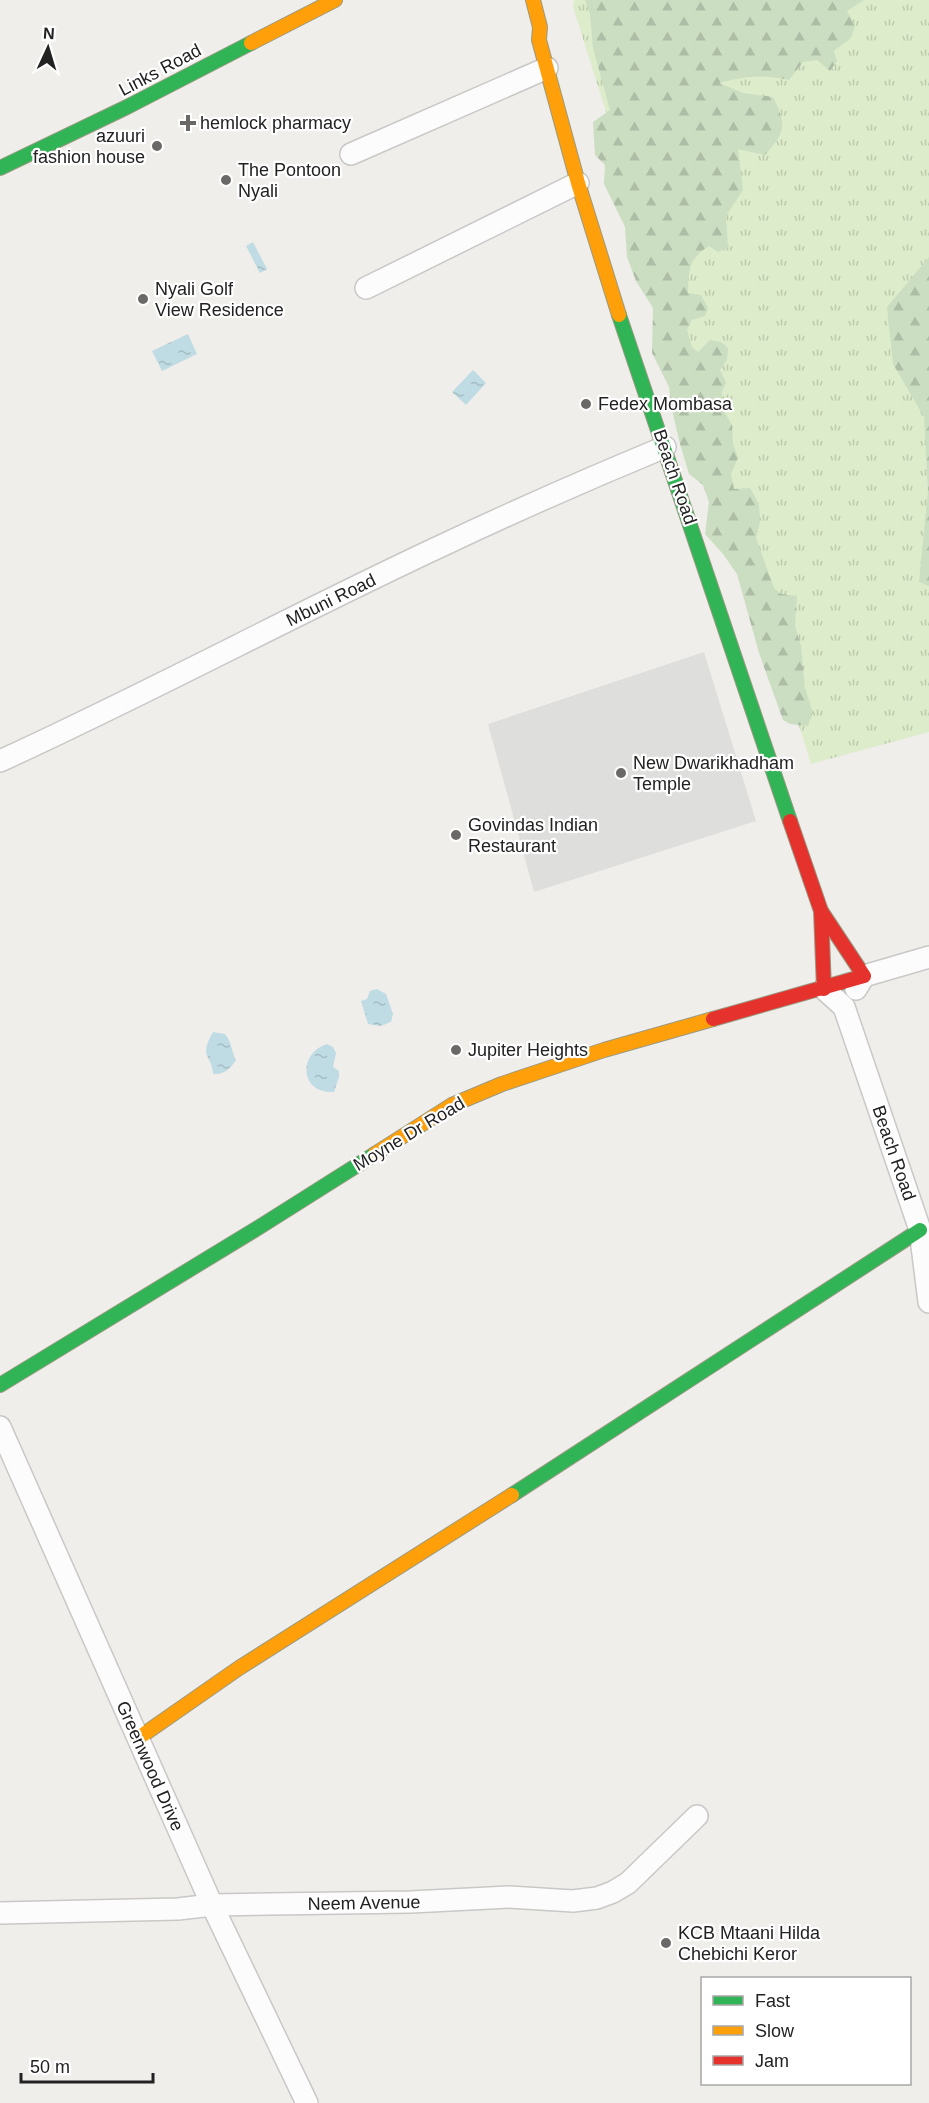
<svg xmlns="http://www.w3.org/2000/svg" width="929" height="2103" font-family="Helvetica,sans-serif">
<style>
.religious{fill:#dededc}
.grass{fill:url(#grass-tufts)}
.forest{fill:url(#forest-firs)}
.water{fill:url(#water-ripples)}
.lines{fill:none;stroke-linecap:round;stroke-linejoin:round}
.street-casing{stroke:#c9c8c7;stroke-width:24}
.fast-casing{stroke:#999a82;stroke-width:16}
.slow-casing{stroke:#999a82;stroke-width:16}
.jam-casing{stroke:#999a82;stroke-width:16}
.street{stroke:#fdfcfc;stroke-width:21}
.fast{stroke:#30b455;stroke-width:14}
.slow{stroke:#ff9f0a;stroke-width:14}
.jam{stroke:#e5322d;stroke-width:14}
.poi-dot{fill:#6a6968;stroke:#fff;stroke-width:2}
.labels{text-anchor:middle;stroke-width:4.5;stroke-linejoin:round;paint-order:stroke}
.street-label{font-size:18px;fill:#222;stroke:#fff}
.poi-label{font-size:18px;fill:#222;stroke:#fff;text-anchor:start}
</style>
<defs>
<pattern id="grass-tufts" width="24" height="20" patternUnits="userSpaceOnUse" patternTransform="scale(1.5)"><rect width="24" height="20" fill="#ddeccb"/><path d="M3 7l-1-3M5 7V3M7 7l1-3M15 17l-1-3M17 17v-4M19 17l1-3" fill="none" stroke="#bdcaae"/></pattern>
<pattern id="forest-firs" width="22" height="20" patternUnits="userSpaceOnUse" patternTransform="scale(1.5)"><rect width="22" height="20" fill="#cbdec1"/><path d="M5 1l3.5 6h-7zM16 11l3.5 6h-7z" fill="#aebea6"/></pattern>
<pattern id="water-ripples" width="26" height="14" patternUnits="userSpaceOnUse" patternTransform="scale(1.5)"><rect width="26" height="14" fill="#bfdbe3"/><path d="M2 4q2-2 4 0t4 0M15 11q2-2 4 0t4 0" fill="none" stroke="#a4bcc2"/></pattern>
</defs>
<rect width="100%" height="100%" fill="#f0eeeb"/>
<!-- religious -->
<polygon class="religious" points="704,652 756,821 534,892 488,724"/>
<!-- grass -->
<polygon class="grass" points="574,0 929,0 929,732 811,764 573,7"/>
<!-- forest -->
<g class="forest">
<path d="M585 0H864L847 11 855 25 851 38 834 51 837 61 830 71 817 60 803 62 789 80C762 74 745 76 719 83L743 93 773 97C787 126 786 131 765 155L738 149 743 190 726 216 728 248 718 252 709 246C688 260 689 269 688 293L701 295 708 308 705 316 692 320 687 330 692 347 698 352 710 340 721 342 728 348 727 360 720 370 726 382 722 392 721 406 732 425 733 443 738 458 731 474 734 489 750 488 759 504 760 522 756 538 774 588 781 594 797 596 795 626 801 646 805 688 813 712 808 726 790 724 783 720 759 653 737 574 723 554 705 534 709 502 703 485 689 474 680 444 671 406 669 387 652 353 653 308 636 281 627 257 625 227 604 184 605 165 595 155 593 122 610 110 593 48 590 14Z"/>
<polygon points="929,257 929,586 919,582 928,491 924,417 893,364 887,307"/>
</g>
<!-- water -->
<g class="water">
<polygon points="253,242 267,269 260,273 246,246"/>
<polygon points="188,334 197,354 162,371 152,351"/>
<polygon points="473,370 486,383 466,405 452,392"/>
<polygon points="377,989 386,994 393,1014 391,1022 380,1026 368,1024 361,1001 367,999 370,991"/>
<path d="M213 1032 225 1034C232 1042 231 1051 236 1060 230 1069 224 1075 213 1074 212 1054 198 1058 213 1032Z"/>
<path d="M327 1044 333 1047 336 1053 333 1067 339 1071V1077L334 1092C299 1094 298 1053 327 1044Z"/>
</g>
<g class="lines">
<!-- street casing -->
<g class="street-casing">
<g id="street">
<polyline points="351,154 547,68"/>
<polyline points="366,288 578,183"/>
<path d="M0 761C149 693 293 615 441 546 515 511 590 478 665 447"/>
<polyline points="824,989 844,1007 916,1218 920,1230 929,1302"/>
<polyline points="856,989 864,976 929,957"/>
<polyline points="0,1427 212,1905 307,2103"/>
<polyline points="0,1913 178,1909 212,1905 411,1902 509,1897 573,1901 597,1898 613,1892 628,1883 697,1816"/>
</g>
</g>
<!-- fast casing -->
<g class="fast-casing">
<g id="fast">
<polyline points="0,168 127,107 251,43"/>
<polyline points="619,315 790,821"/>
<polyline points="0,1385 261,1226 375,1154"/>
<polyline points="512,1495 920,1230"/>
</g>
</g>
<!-- slow casing -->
<g class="slow-casing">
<g id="slow">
<polyline points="533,0 540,27 539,40 578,183 619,315"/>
<polyline points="251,43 335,0"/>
<polyline points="375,1154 452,1105 502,1084 604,1050 713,1019"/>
<polyline points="137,1739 239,1668 512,1495"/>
</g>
</g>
<!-- jam casing -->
<g class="jam-casing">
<g id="jam">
<polyline points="821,911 824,989"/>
<polyline points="713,1019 864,976 821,911 790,821"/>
</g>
</g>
<!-- street -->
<use href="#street" class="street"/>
<!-- fast -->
<use href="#fast" class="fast"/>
<!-- slow -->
<use href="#slow" class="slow"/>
<!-- jam -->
<use href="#jam" class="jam"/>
</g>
<!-- markers -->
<g class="poi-dot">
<path d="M185 114h6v6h6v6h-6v6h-6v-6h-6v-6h6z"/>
<circle cx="157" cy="146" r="6"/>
<circle cx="226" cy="180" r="6"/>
<circle cx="143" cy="299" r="6"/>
<circle cx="586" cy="404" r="6"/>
<circle cx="621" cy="773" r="6"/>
<circle cx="456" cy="835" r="6"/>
<circle cx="456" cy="1050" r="6"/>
<circle cx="666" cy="1943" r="6"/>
</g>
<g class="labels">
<!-- street labels -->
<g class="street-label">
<text transform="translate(160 70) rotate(-28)" y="6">Links Road</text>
<text transform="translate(675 477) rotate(71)" y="6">Beach Road</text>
<text transform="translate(331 600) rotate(-26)" y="6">Mbuni Road</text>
<text transform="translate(409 1134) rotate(-31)" y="6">Moyne Dr Road</text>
<text transform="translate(894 1153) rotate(71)" y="6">Beach Road</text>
<text transform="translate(150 1766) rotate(66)" y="6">Greenwood Drive</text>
<text transform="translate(364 1903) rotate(-1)" y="6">Neem Avenue</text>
</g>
<!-- poi labels -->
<g class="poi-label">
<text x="200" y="129">hemlock pharmacy</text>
<text x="145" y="142" text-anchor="end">azuuri<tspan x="145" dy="21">fashion house</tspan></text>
<text x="238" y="176">The Pontoon<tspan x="238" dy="21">Nyali</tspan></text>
<text x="155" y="295">Nyali Golf<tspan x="155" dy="21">View Residence</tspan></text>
<text x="598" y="410">Fedex Mombasa</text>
<text x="633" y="769">New Dwarikhadham<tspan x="633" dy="21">Temple</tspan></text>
<text x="468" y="831">Govindas Indian<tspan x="468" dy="21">Restaurant</tspan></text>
<text x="468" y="1056">Jupiter Heights</text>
<text x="678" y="1939">KCB Mtaani Hilda<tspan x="678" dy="21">Chebichi Keror</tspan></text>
</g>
</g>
<!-- legend -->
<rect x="701" y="1977" width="210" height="108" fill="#ffffff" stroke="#a7a7a7" stroke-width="1.5"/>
<rect x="713" y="1996" width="30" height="9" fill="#30b455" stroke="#a7a7a7" stroke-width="1.5"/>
<text x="755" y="2007" font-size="18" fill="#222222">Fast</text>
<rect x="713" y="2026" width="30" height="9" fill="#ff9f0a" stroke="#a7a7a7" stroke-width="1.5"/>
<text x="755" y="2037" font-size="18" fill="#222222">Slow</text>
<rect x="713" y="2056" width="30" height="9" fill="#e5322d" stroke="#a7a7a7" stroke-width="1.5"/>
<text x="755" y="2067" font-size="18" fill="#222222">Jam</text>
<!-- north arrow -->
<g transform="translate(48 48) rotate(4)" stroke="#ffffff" stroke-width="4.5" paint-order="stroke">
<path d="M0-4.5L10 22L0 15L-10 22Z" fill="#222222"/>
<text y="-9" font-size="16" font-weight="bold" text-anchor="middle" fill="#222222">N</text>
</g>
<!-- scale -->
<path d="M21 2073v9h132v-9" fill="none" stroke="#222222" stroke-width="3"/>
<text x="30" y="2073" font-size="18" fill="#222222" stroke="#ffffff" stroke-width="4.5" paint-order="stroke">50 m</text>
</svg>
